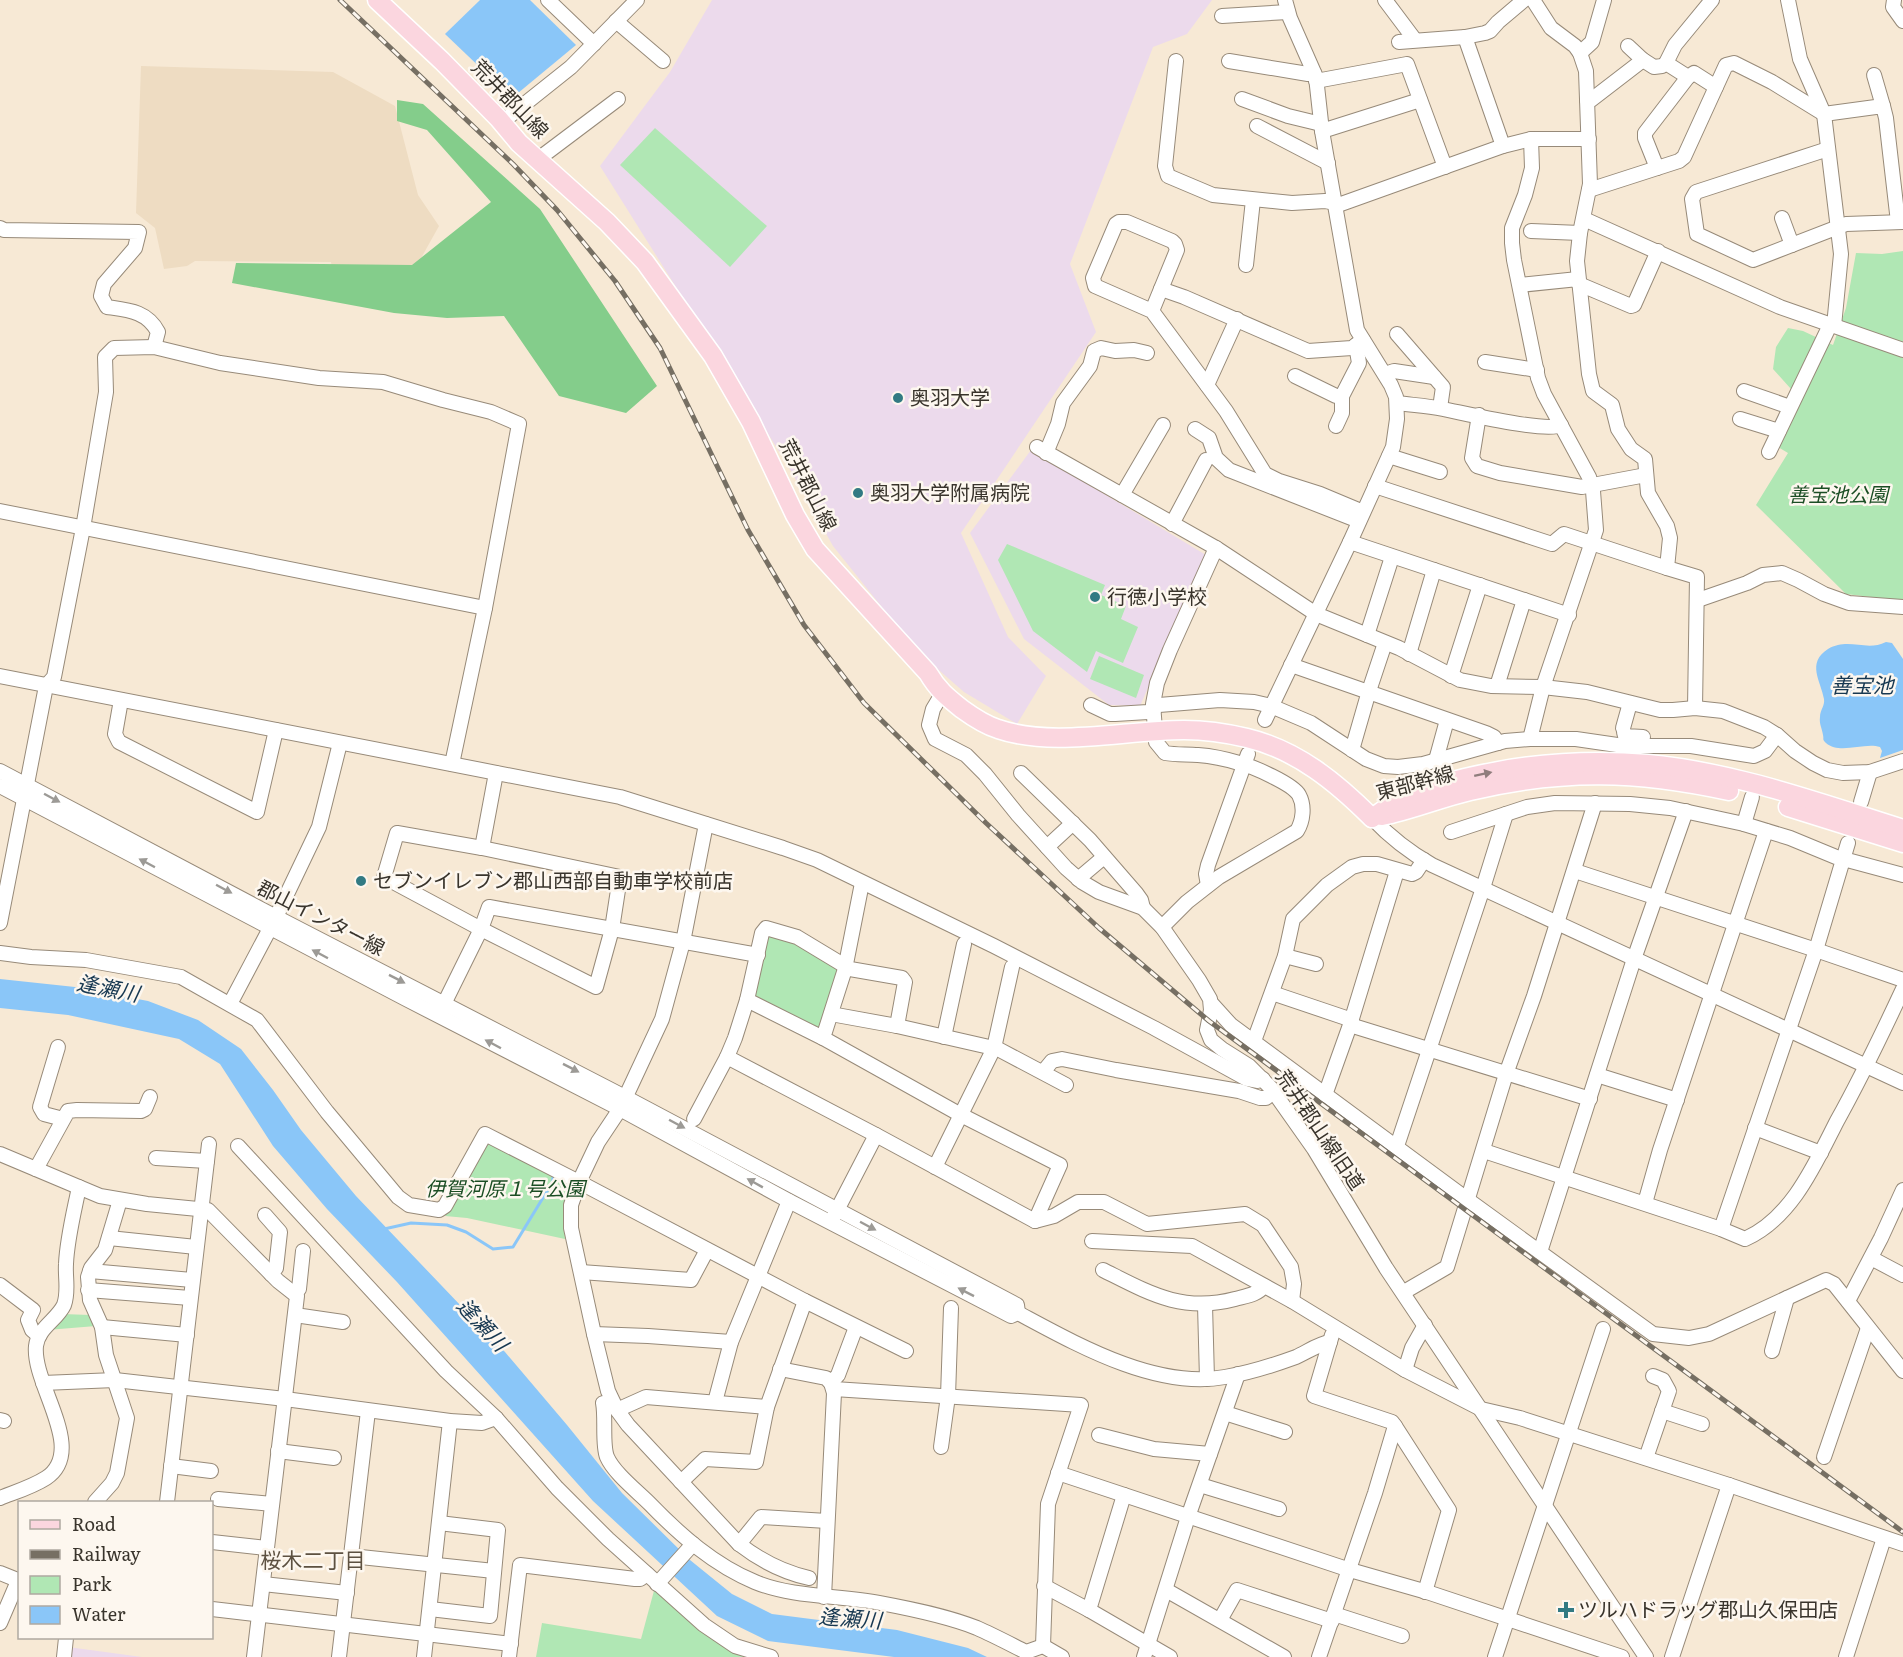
<svg xmlns="http://www.w3.org/2000/svg" width="1903" height="1657" font-family="Literata,'Noto Sans JP',serif">
<style>
.built{fill:#eedcc2}
.education{fill:#ecdaec}
.green{fill:#b0e7b4}
.forest{fill:#84cd8b}
.water{fill:#8ac6f8}
.lines{fill:none;stroke-linecap:round;stroke-linejoin:round}
.stream{stroke:#8ac6f8;stroke-width:3}
.minor-casing{stroke:#978a79;stroke-width:16}
.major-casing{stroke:#fff;stroke-width:21}
.minor{stroke:#fff;stroke-width:14}
.major{stroke:#fbd6df;stroke-width:18}
.rail-casing{stroke:#766f63;stroke-width:5}
.rail{stroke:#fdf7ef;stroke-width:3;stroke-dasharray:9;stroke-linecap:butt}
.oneway{fill:#907d7d}
.oneway2{fill:#9c9a96}
.poi-dot{fill:#327a83;stroke:#fdf7ef;stroke-width:2}
.labels{text-anchor:middle;stroke-width:5;stroke-linejoin:round;paint-order:stroke}
.street-label{font-size:20px;fill:#39342c;stroke:#fdf7ef}
.poi-label{font-size:20px;fill:#39342c;stroke:#fdf7ef;text-anchor:start}
.park-label{font-size:20px;font-style:italic;fill:#1b4e24;stroke:#fdf7ef}
.water-label{font-size:21px;font-style:italic;fill:#173851;stroke:#fdf7ef}
.neighbourhood-label{font-size:21px;fill:#5d5141;stroke:#fdf7ef}
</style>
<rect width="100%" height="100%" fill="#f7e9d5"/>
<!-- built -->
<polygon class="built" points="141,66 333,72 395,106 418,195 439,226 415,269 332,268 331,262 195,261 187,266 164,269 155,228 136,213"/>
<!-- education -->
<g class="education">
<polygon points="712,0 1212,0 1187,34 1153,47 1070,264 1096,332 961,533 1008,637 1046,676 1017,724 964,692 917,651 833,546 787,464 600,166 670,72"/>
<polygon points="1031,450 1206,555 1140,706 1109,705 1024,639 970,533"/>
<polygon points="68,1647 142,1657 67,1657"/>
</g>
<!-- green -->
<g class="green">
<polygon points="655,128 767,226 730,267 620,165"/>
<polygon points="1903,251 1903,599 1896,600 1846,594 1756,505 1788,453 1773,444 1791,389 1773,369 1776,347 1788,328 1803,331 1833,345 1846,308 1856,253 1882,254"/>
<polygon points="1007,544 1105,585 1101,595 1126,606 1121,619 1138,627 1123,663 1096,651 1087,672 1033,631 998,560"/>
<polygon points="1099,656 1144,675 1136,698 1090,679"/>
<polygon points="766,934 795,941 837,967 839,972 821,1029 817,1032 756,1000 754,995"/>
<polygon points="486,1138 570,1181 563,1207 565,1239 467,1218 445,1216"/>
<polygon points="62,1314 90,1315 96,1326 47,1330"/>
<polygon points="655,1587 756,1657 536,1657 542,1623 641,1639"/>
</g>
<!-- forest -->
<polygon class="forest" points="397,100 423,104 540,209 657,386 626,413 559,396 504,316 447,318 394,313 232,283 236,263 412,265 491,202 427,130 397,121"/>
<!-- water -->
<g class="water">
<polygon points="480,0 530,0 576,45 512,98 445,34"/>
<path d="M1886 642 1892 643 1903 659V750L1880 758 1882 751 1880 747C1864 742 1840 755 1826 743 1822 739 1824 740 1823 735 1822 728 1819 724 1820 717 1820 710 1825 706 1824 699 1821 681 1806 663 1828 649 1849 637 1866 652 1886 642Z"/>
<polygon points="0,979 75,987 148,1001 198,1020 241,1049 273,1090 301,1130 356,1196 505,1352 567,1425 622,1493 690,1560 732,1594 772,1614 897,1630 968,1648 987,1657 894,1657 768,1641 717,1616 593,1501 397,1282 327,1209 273,1146 220,1064 179,1039 68,1015 0,1008"/>
</g>
<g class="lines">
<!-- stream -->
<polyline class="stream" points="384,1229 411,1223 447,1225 466,1232 493,1249 513,1247 552,1183 554,1173"/>
<!-- minor casing -->
<g class="minor-casing">
<g id="minor">
<polyline points="548,0 594,44"/>
<polyline points="1385,0 1415,40"/>
<polyline points="1533,0 1551,28 1575,46 1580,53 1586,71 1590,184 1580,233 1577,261 1589,374 1593,391 1612,405 1618,429 1631,449 1645,459 1648,493 1667,526 1670,538 1667,568 1697,577 1695,708"/>
<polyline points="1788,0 1800,59 1824,114 1841,254 1834,326"/>
<polyline points="1894,0 1893,7 1903,21"/>
<polyline points="1222,16 1288,12"/>
<polyline points="616,21 663,61"/>
<polyline points="1465,37 1503,146"/>
<polyline points="1399,42 1465,37 1485,33 1490,31 1498,22 1524,0"/>
<polyline points="1628,46 1643,60 1654,67 1662,66 1666,63 1675,45 1712,0"/>
<polyline points="1580,53 1592,42 1604,0"/>
<polyline points="1176,61 1165,166 1168,176 1213,195 1292,203 1325,201 1341,204 1503,146 1531,139 1589,139"/>
<polyline points="1229,61 1308,74 1314,73"/>
<polyline points="1666,63 1688,77 1694,73 1716,87"/>
<polyline points="1874,75 1883,106"/>
<polyline points="1316,81 1407,64 1445,167"/>
<polyline points="1242,99 1288,116 1321,124"/>
<polyline points="1587,100 1591,100 1643,60"/>
<polyline points="502,122 571,67 637,0"/>
<polyline points="1257,126 1328,163"/>
<polyline points="1322,131 1420,100"/>
<polyline points="1828,149 1696,192 1692,199 1697,234 1753,260 1846,224 1903,222"/>
<polyline points="537,160 618,99"/>
<polyline points="1657,168 1645,138 1645,133 1688,77"/>
<polyline points="1589,190 1679,161 1684,157 1726,65 1734,63 1772,82 1824,114 1883,106 1886,118 1898,222"/>
<polyline points="1782,218 1792,245"/>
<polyline points="1584,219 1780,307 1903,350"/>
<path d="M0 228 4 230 139 232 135 248 104 284 101 296 107 307C128 310 147 311 158 332L154 347"/>
<polyline points="1531,231 1580,233"/>
<polyline points="1246,265 1253,200"/>
<polyline points="1579,284 1631,306 1634,305 1658,251"/>
<polyline points="1520,285 1578,279"/>
<polyline points="1161,289 1184,297 1308,351 1352,348 1363,340"/>
<polyline points="1152,311 1177,250 1175,244 1172,241 1127,222 1119,222 1116,224 1093,278 1095,286 1152,311 1226,411 1265,474 1279,481 1320,494 1363,512"/>
<polyline points="1397,334 1443,387 1440,408"/>
<polyline points="1485,362 1537,370"/>
<polyline points="1385,374 1394,371 1434,377"/>
<polyline points="1295,376 1336,396 1342,396 1359,363 1356,345"/>
<polyline points="1207,385 1237,319"/>
<polyline points="1744,391 1790,407"/>
<path d="M1397 403C1412 405 1428 406 1443 409 1464 413 1546 433 1561 425"/>
<polyline points="1479,415 1472,458 1477,466 1500,473 1582,487 1646,475"/>
<polyline points="1740,419 1779,431"/>
<polyline points="1336,426 1342,413 1342,396"/>
<polyline points="1195,429 1209,438 1216,458 1229,470 1359,521"/>
<polyline points="1037,447 1216,548 1316,614 1399,648 1460,680 1491,686 1543,687 1587,692 1660,710 1673,710 1695,708 1723,711 1764,727 1777,735 1795,751 1813,763 1827,770 1843,773 1870,772 1903,761"/>
<polyline points="1769,452 1830,325"/>
<polyline points="1046,453 1058,424 1063,403 1090,366 1094,351 1101,348 1115,351 1134,350 1147,353"/>
<polyline points="1389,456 1440,472"/>
<polyline points="1375,486 1552,544 1564,534 1667,568"/>
<polyline points="1122,495 1163,425"/>
<polyline points="0,511 485,608"/>
<polyline points="1172,524 1206,460"/>
<polyline points="1350,542 1569,615"/>
<polyline points="1698,600 1747,583 1763,575 1782,573 1798,580 1824,594 1849,603 1903,607"/>
<polyline points="1367,635 1392,557"/>
<polyline points="1409,654 1434,570"/>
<polyline points="1291,665 1486,733 1494,737 1498,743"/>
<polyline points="0,676 620,797 783,848 817,860 994,946 1154,1028 1247,1079 1257,1081 1263,1079"/>
<polyline points="1451,676 1480,585"/>
<polyline points="1497,686 1524,600"/>
<polyline points="942,694 933,709 929,725 935,739 966,755 985,774 1018,815 1066,868 1082,882 1099,892 1143,908 1162,927 1199,980 1210,999 1211,1010 1207,1030 1211,1040 1222,1049 1249,1066 1271,1088 1314,1149 1386,1268 1646,1657"/>
<polyline points="121,700 115,734 119,742 257,812 276,730"/>
<polyline points="1091,705 1110,714 1115,714 1148,712 1159,705 1220,700 1254,702 1271,706 1311,723 1366,759 1384,766 1398,767 1423,764 1505,741 1530,739 1576,739 1624,746 1691,746 1754,756 1765,751 1777,735"/>
<polyline points="1265,720 1350,542 1393,447 1397,419 1396,397 1391,385 1357,330 1322,131 1316,77 1290,18 1285,0"/>
<polyline points="1623,728 1630,703"/>
<polyline points="1624,732 1625,736 1643,737"/>
<polyline points="1530,739 1543,687 1596,530 1593,491 1589,477 1544,394 1538,378 1514,260 1512,243 1512,228 1525,195 1532,168 1531,139"/>
<polyline points="1352,750 1369,691 1385,643"/>
<polyline points="1436,760 1447,720"/>
<polyline points="0,771 276,917 625,1097 1017,1305 1018,1313"/>
<polyline points="1021,773 1090,840 1136,893 1141,900 1143,908"/>
<path d="M0 786 406 999 620 1109 789 1201 1011 1316 1018 1313C1076 1344 1156 1390 1225 1377 1249 1373 1274 1365 1296 1357 1307 1352 1318 1344 1330 1342"/>
<polyline points="1861,802 1870,772"/>
<path d="M1372 818C1390 837 1409 852 1432 865L1903 1083"/>
<polyline points="1744,824 1752,797"/>
<polyline points="1451,832 1527,807 1555,803 1630,804 1670,808 1744,824 1790,838 1836,857 1903,875"/>
<polygon points="397,833 482,848 620,877 612,929 596,987 481,929 384,877"/>
<polyline points="1047,847 1073,823"/>
<polyline points="482,848 496,773"/>
<polyline points="1575,871 1816,950 1903,980"/>
<polyline points="1078,879 1104,857"/>
<polyline points="862,883 845,969 823,1038 961,1115 1060,1165 1035,1221"/>
<polyline points="1208,885 1206,874 1208,865 1248,754"/>
<polyline points="0,923 46,686 54,677 83,528 106,392 105,357 114,348 154,347 220,363 319,378 383,382 443,400 491,412 519,424 485,608 452,764"/>
<path d="M1162 927 1187 902 1219 877 1297 831C1303 821 1305 806 1299 795 1293 784 1252 766 1239 763 1226 759 1211 756 1198 755 1187 754 1176 755 1165 753L1156 742 1153 704 1157 683 1170 650 1216 548"/>
<polyline points="0,953 31,957 86,960 181,977 257,1020 327,1112 398,1197 409,1205 439,1210 445,1206 485,1134 579,1182 598,1142 620,1109 662,1019 683,942 706,824"/>
<polyline points="1285,956 1316,964"/>
<polyline points="1272,993 1352,1020"/>
<polyline points="747,1000 735,1038 727,1057 876,1135 1035,1221 1054,1216 1078,1202 1104,1202 1147,1224 1245,1214 1263,1225 1291,1267 1294,1284 1292,1301"/>
<polyline points="1211,1003 1231,1025 1468,1200 1653,1334 1689,1338 1709,1334 1826,1280 1834,1284 1903,1371"/>
<polyline points="230,1004 276,917 319,827 340,743"/>
<polyline points="441,1010 481,929 489,907 758,955"/>
<polyline points="831,1014 897,1026 998,1049 1066,1085"/>
<polyline points="1350,1025 1590,1099"/>
<polyline points="944,1037 964,944"/>
<polyline points="823,1038 747,1000 762,933 766,928 797,937 850,969 902,978 905,982 897,1026"/>
<polyline points="1254,1041 1285,956 1293,919 1327,885 1352,867 1363,864 1377,864 1412,874 1416,872 1424,860"/>
<polyline points="58,1047 40,1107 44,1114 63,1119"/>
<polyline points="1043,1072 1052,1061 1062,1059 1116,1070 1239,1091 1260,1098 1266,1098 1274,1091"/>
<polyline points="1597,1075 1677,1100"/>
<polyline points="1325,1095 1350,1025 1397,871"/>
<polyline points="694,1119 727,1057"/>
<polyline points="1755,1128 1821,1153"/>
<polyline points="238,1146 446,1371 496,1418 557,1488 608,1539 704,1625 735,1646 771,1657"/>
<polyline points="1397,1146 1483,888 1506,814"/>
<path d="M1484 1151 1721 1229 1745 1239C1792 1218 1815 1164 1837 1121 1861 1078 1882 1034 1903 989"/>
<polyline points="0,1154 100,1196 147,1204 208,1210 278,1281 297,1296 254,1657"/>
<polyline points="156,1158 207,1161"/>
<polyline points="935,1167 994,1048 1012,967"/>
<polyline points="36,1169 68,1111 77,1110 141,1111 145,1109 150,1097"/>
<polyline points="1645,1203 1660,1150 1766,831"/>
<polyline points="265,1215 280,1232 276,1268 271,1274"/>
<polyline points="834,1216 876,1135"/>
<polyline points="1721,1229 1816,950 1848,843"/>
<polyline points="109,1238 196,1247"/>
<polyline points="1092,1241 1192,1246 1292,1301 1405,1370 1481,1409 1520,1418 1729,1485 1903,1544"/>
<polyline points="1540,1252 1634,959 1686,811"/>
<polyline points="1871,1258 1903,1275"/>
<path d="M1103 1270C1149 1293 1182 1313 1235 1299 1246 1296 1257 1295 1264 1286"/>
<polyline points="90,1271 192,1280"/>
<polyline points="581,1272 691,1280 707,1250"/>
<polyline points="0,1285 33,1310 28,1320 32,1330 39,1336"/>
<polyline points="88,1290 190,1298"/>
<polyline points="1404,1292 1447,1267 1506,1074 1534,996 1595,803"/>
<polyline points="295,1294 299,1289 303,1251"/>
<polyline points="1848,1301 1881,1238 1903,1190"/>
<polyline points="1205,1305 1207,1379"/>
<polyline points="295,1315 343,1322"/>
<polyline points="102,1327 187,1335"/>
<polyline points="594,1334 648,1336 731,1342"/>
<polyline points="1772,1351 1787,1298"/>
<polyline points="780,1369 826,1378 831,1383"/>
<polyline points="1405,1370 1412,1348 1425,1325"/>
<polyline points="43,1383 115,1380 285,1399 450,1421 482,1423 496,1418"/>
<polyline points="834,1389 1081,1405 1048,1504 1043,1646"/>
<polyline points="715,1402 731,1342 789,1201"/>
<path d="M603 1403C606 1418 602 1445 607 1457 614 1473 637 1491 650 1504 680 1535 714 1565 755 1582 794 1598 840 1595 880 1603 912 1609 947 1616 977 1628 993 1635 1010 1644 1026 1652L1043 1646 1062 1657"/>
<polyline points="617,1410 646,1397 767,1407"/>
<polyline points="1662,1411 1702,1424"/>
<polyline points="1225,1413 1285,1432"/>
<polyline points="0,1420 4,1421"/>
<polyline points="1395,1426 1449,1510 1425,1592"/>
<polyline points="1099,1435 1154,1449 1210,1454"/>
<polyline points="941,1447 948,1396 951,1308"/>
<polyline points="278,1451 334,1458"/>
<polyline points="1824,1457 1868,1328"/>
<polyline points="1646,1458 1669,1391 1663,1380 1653,1376"/>
<polyline points="171,1466 211,1471"/>
<polyline points="1058,1473 1350,1570 1427,1592 1622,1657"/>
<polyline points="681,1482 705,1459 756,1462 767,1407 805,1301"/>
<polyline points="1200,1485 1279,1509"/>
<polyline points="1124,1495 1089,1610 1170,1657"/>
<path d="M0 1498C15 1492 32 1487 46 1478 88 1450 32 1385 36 1346 38 1328 57 1320 64 1305 69 1291 65 1278 66 1264 67 1239 74 1212 79 1187"/>
<polyline points="218,1499 272,1504"/>
<polyline points="95,1502 112,1483 117,1473 127,1418 106,1355 102,1327 90,1300 88,1277 91,1268 105,1250 120,1200"/>
<polyline points="167,1502 209,1144"/>
<polyline points="212,1542 266,1548"/>
<polyline points="739,1544 761,1517 827,1521"/>
<polyline points="351,1556 494,1571"/>
<polyline points="0,1573 20,1581"/>
<path d="M809 1578C782 1572 761 1561 739 1544L628 1425 617 1410 608 1391 594 1334 571 1228V1205L579 1182 805 1301 906 1351"/>
<polyline points="263,1584 347,1593"/>
<polyline points="657,1584 693,1544"/>
<polyline points="1044,1586 1089,1610"/>
<polyline points="1166,1590 1284,1657"/>
<polyline points="824,1597 834,1393 831,1383 838,1375 856,1327"/>
<polyline points="212,1609 511,1644"/>
<polyline points="430,1609 490,1616 498,1530 439,1523"/>
<polyline points="1334,1614 1402,1636"/>
<polyline points="1220,1620 1237,1590 1332,1621"/>
<polyline points="0,1623 18,1581"/>
<polyline points="64,1657 66,1638"/>
<polyline points="339,1657 368,1411"/>
<polyline points="424,1657 450,1421"/>
<polyline points="509,1657 520,1565 635,1579 640,1579 647,1574"/>
<polyline points="1144,1657 1188,1517 1238,1374"/>
<polyline points="1319,1657 1375,1493 1395,1426 1392,1422 1314,1396 1332,1335"/>
<polyline points="1495,1657 1603,1329"/>
<polyline points="1672,1657 1729,1485"/>
<polyline points="1846,1657 1884,1538"/>
</g>
</g>
<!-- major casing -->
<g class="major-casing">
<g id="major">
<path d="M377 0 442 61 499 119 519 143 607 222 645 262 713 356 751 422 795 515 815 549 928 673C938 690 947 697 962 709 973 717 985 725 998 729 1053 748 1125 730 1184 730 1205 730 1226 733 1247 738 1297 750 1336 782 1372 818"/>
<polyline points="1788,807 1903,843"/>
<path d="M1382 816C1412 810 1440 798 1470 791 1563 769 1637 771 1729 791"/>
<path d="M1372 818C1380 813 1389 805 1398 801 1428 786 1465 777 1498 771 1548 762 1598 760 1648 764 1735 772 1820 803 1903 829"/>
</g>
</g>
<!-- minor -->
<use href="#minor" class="minor"/>
<!-- major -->
<use href="#major" class="major"/>
<!-- rail casing -->
<g class="rail-casing">
<polyline id="rail" points="340,0 513,164 557,210 615,281 660,348 748,530 804,625 864,703 986,823 1099,928 1209,1021 1903,1532"/>
</g>
<!-- rail -->
<use href="#rail" class="rail"/>
</g>
<!-- one-way arrows -->
<defs><path id="oneway-solid" d="M-6-.8H1V-3.2L6.5 0L1 3.2V.8H-6Z" transform="scale(1.5)"/></defs>
<use class="oneway" href="#oneway-solid" transform="translate(1483 774) rotate(-12)"/>
<g class="oneway2">
<use href="#oneway-solid" transform="translate(52 798) rotate(28)"/>
<use href="#oneway-solid" transform="translate(147 863) rotate(-152)"/>
<use href="#oneway-solid" transform="translate(224 889) rotate(28)"/>
<use href="#oneway-solid" transform="translate(320 954) rotate(-152)"/>
<use href="#oneway-solid" transform="translate(397 979) rotate(27)"/>
<use href="#oneway-solid" transform="translate(493 1044) rotate(-152)"/>
<use href="#oneway-solid" transform="translate(571 1068) rotate(27)"/>
<use href="#oneway-solid" transform="translate(677 1124) rotate(28)"/>
<use href="#oneway-solid" transform="translate(755 1183) rotate(-151)"/>
<use href="#oneway-solid" transform="translate(868 1226) rotate(28)"/>
<use href="#oneway-solid" transform="translate(966 1292) rotate(-153)"/>
</g>
<!-- markers -->
<g class="poi-dot">
<circle cx="898" cy="398" r="6"/>
<circle cx="858" cy="493" r="6"/>
<circle cx="1095" cy="597" r="6"/>
<circle cx="361" cy="881" r="6"/>
<path d="M1563 1601h6v6h6v6h-6v6h-6v-6h-6v-6h6z"/>
</g>
<g class="labels">
<!-- street labels -->
<g class="street-label">
<text transform="translate(510 99) rotate(46)" y="7">荒井郡山線</text>
<text transform="translate(808 485) rotate(63)" y="7">荒井郡山線</text>
<text transform="translate(1415 783) rotate(-15)" y="7">東部幹線</text>
<text transform="translate(321 918) rotate(27)" y="7">郡山インター線</text>
<text transform="translate(1320 1130) rotate(56)" y="7">荒井郡山線旧道</text>
</g>
<!-- poi labels -->
<g class="poi-label">
<text x="910" y="405">奥羽大学</text>
<text x="870" y="500">奥羽大学附属病院</text>
<text x="1107" y="604">行徳小学校</text>
<text x="373" y="888">セブンイレブン郡山西部自動車学校前店</text>
<text x="1578" y="1617">ツルハドラッグ郡山久保田店</text>
</g>
<!-- park labels -->
<g class="park-label">
<text x="1838" y="502">善宝池公園</text>
<text x="505" y="1196">伊賀河原１号公園</text>
</g>
<!-- water labels -->
<g class="water-label">
<text x="1862" y="693">善宝池</text>
<text transform="translate(108 989) rotate(11)" y="7">逢瀬川</text>
<text transform="translate(482 1325) rotate(47)" y="7">逢瀬川</text>
<text transform="translate(850 1619) rotate(4)" y="7">逢瀬川</text>
</g>
<!-- neighbourhood labels -->
<g class="neighbourhood-label">
<text x="313" y="1568">桜木二丁目</text>
</g>
</g>
<!-- legend -->
<rect x="18" y="1501" width="195" height="138" fill="#fdf7ef" stroke="#afa9a1" stroke-width="1.5"/>
<rect x="30" y="1520" width="30" height="9" fill="#fbd6df" stroke="#afa9a1" stroke-width="1.5"/>
<text x="72" y="1531" font-size="18" fill="#39342c">Road</text>
<rect x="30" y="1550" width="30" height="9" fill="#766f63" stroke="#afa9a1" stroke-width="1.5"/>
<text x="72" y="1561" font-size="18" fill="#39342c">Railway</text>
<rect x="30" y="1576" width="30" height="18" fill="#b0e7b4" stroke="#afa9a1" stroke-width="1.5"/>
<text x="72" y="1591" font-size="18" fill="#39342c">Park</text>
<rect x="30" y="1606" width="30" height="18" fill="#8ac6f8" stroke="#afa9a1" stroke-width="1.5"/>
<text x="72" y="1621" font-size="18" fill="#39342c">Water</text>
</svg>
